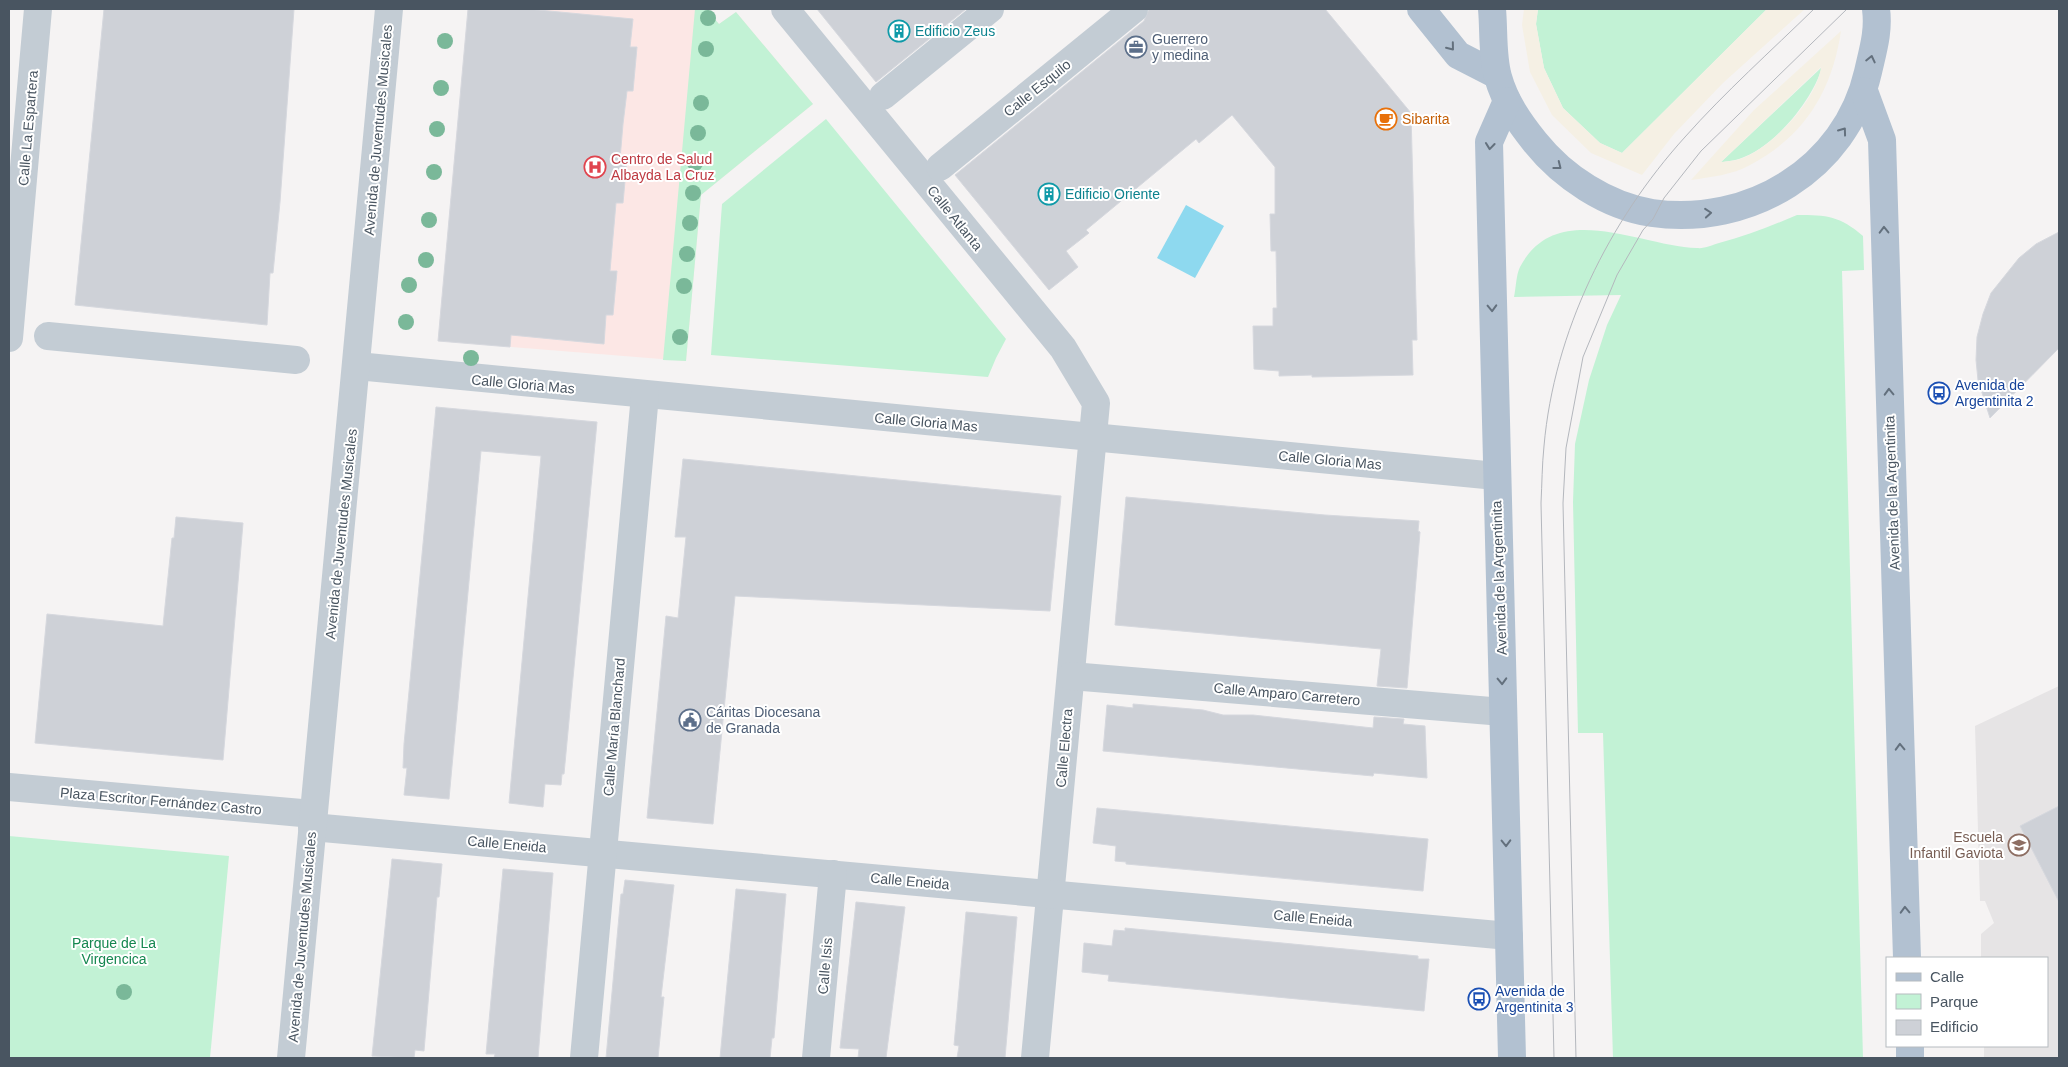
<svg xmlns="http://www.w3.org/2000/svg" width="2068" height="1067" font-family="Helvetica,sans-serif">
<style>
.education{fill:#e6e4e5}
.medical{fill:#fce7e5}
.green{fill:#c2f2d5}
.sand{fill:#f5f0e4;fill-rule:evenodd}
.water{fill:#8ed9ef}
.building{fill:#ced1d7;stroke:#d6d8de}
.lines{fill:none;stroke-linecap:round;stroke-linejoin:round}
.minor{stroke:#c3ccd4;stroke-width:28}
.major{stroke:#b2c1d1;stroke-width:28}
.tram{stroke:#b4b7bd;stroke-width:1}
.tree{fill:#7ab899}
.oneway{stroke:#63707d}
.labels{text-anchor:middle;stroke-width:4;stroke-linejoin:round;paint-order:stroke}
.culture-label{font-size:14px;fill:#0d838f;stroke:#fff;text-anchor:start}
.service-label{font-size:14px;fill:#4e5e75;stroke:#fff;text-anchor:start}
.street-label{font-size:14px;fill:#495561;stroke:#fff}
.food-label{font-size:14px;fill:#c56008;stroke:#fff;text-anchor:start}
.health-label{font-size:14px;fill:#be3a42;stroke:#fff;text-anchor:start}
.transit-label{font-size:14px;fill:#164399;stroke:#fff;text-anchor:start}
.education-label{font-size:14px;fill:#785e54;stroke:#fff;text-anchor:end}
.park-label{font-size:14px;fill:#158750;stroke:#fff}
</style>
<rect width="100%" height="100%" fill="#f5f3f3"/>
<!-- education -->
<polygon class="education" points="2059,686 2059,1058 1984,1058 1984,1046 2047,1046 2047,958 1981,958 1981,934 1994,923 1985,901 1980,901 1975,726"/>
<!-- medical -->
<polygon class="medical" points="468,9 706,9 719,24 736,12 813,104 701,195 686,361 438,341"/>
<!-- green -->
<g class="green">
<polygon points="695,9 706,9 719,24 736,12 813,104 701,195 686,361 663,360"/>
<polygon points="1538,9 1767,9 1622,153 1600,143 1563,108 1544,68 1536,24"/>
<path d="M1822 67C1813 100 1773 149 1739 159 1733 161 1726 161 1720 163Z"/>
<polygon points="826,119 1006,339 996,358 988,377 711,355 722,204"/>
<path d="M1797 215C1827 215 1840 216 1863 236L1864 270 1842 271 1863 1058H1613L1603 733H1578L1573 502 1575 444 1589 380 1607 325 1621 295 1514 297C1516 288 1516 275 1520 267 1556 198 1640 246 1697 248 1704 249 1712 245 1719 243 1746 236 1771 226 1797 215Z"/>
<polygon points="9,836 229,856 210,1058 9,1058"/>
</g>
<!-- sand -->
<g class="sand">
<polygon points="1524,9 1538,9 1536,24 1544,68 1563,108 1600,143 1622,153 1767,9 1805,9 1723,83 1674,134 1642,175 1591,153 1552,115 1530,72 1522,25"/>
<path d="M1841 31C1832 91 1805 136 1750 165 1732 175 1711 177 1691 180L1754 110ZM1821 67C1817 100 1771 149 1740 159 1734 161 1727 161 1721 162Z"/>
</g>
<!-- water -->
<polygon class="water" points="1186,205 1224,226 1195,278 1157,258"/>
<!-- building -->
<g class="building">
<polygon points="104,9 294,9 280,202 273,273 270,273 267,325 75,305"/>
<polygon points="468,9 528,9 633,19 630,47 637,47 633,91 627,91 623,124 620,159 627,159 623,203 616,203 610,271 617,271 613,315 606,315 604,344 511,335 510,347 438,341"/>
<polygon points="817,9 966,9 876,82"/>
<polygon points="1149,9 1325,9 1411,113 1417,340 1412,340 1413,375 1312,377 1312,375 1279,376 1279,371 1254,369 1253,326 1273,326 1273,308 1277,308 1276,251 1271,251 1270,214 1275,214 1275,167 1232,115 1199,143 1196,139 1086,230 1089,233 1066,251 1078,267 1049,290 955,175 1144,21"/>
<polygon points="2059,232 2059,348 1990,418 1978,380 1976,360 1977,337 1983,314 1991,293 2019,258 2036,244"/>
<polygon points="436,407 597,422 564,774 562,774 561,785 545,784 543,807 509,803 541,456 481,451 449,799 404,795 407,768 403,768 404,744"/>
<polygon points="683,459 1061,496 1050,611 735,596 713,824 647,818 666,616 678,618 686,537 675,537"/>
<polygon points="1126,497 1325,515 1419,521 1418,531 1420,532 1407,688 1377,686 1381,649 1115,625"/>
<polygon points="176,517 243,523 223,760 35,743 47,614 163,626 172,538 174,538"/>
<polygon points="1133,704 1203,710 1223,715 1253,715 1373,728 1374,717 1404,719 1403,724 1425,726 1427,778 1374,773 1373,776 1103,751 1107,705 1133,708"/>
<polygon points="2059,806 2059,902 2020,826"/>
<polygon points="1097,808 1428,839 1423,891 1126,864 1126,862 1115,861 1116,846 1093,843"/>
<polygon points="392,859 442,864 439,897 437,897 424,1051 415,1050 414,1058 372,1056"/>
<polygon points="503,869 553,873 538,1058 494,1058 495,1054 486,1054"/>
<polygon points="625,880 674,885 661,997 664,997 658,1058 606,1058 621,894 623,894"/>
<polygon points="736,889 786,894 774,1038 772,1038 770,1058 720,1058"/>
<polygon points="856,902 905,907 886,1058 858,1058 859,1049 840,1048"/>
<polygon points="966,912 1017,917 1005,1058 957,1058 959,1046 954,1045"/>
<polygon points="1125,928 1418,956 1418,959 1429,959 1424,1011 1108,981 1109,975 1082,972 1084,943 1112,946 1114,930 1125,931"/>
</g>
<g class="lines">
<!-- minor -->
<g class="minor">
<polyline points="785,9 1063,348 1096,403 1035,1058"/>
<polyline points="883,96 990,9"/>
<polyline points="940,167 1134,9"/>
<polyline points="48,336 296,360"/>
<polyline points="9,338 38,9"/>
<polyline points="357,366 1496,476"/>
<polyline points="1071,676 1503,712"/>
<polyline points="9,787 313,814"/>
<polyline points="312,827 1509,936"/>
<polyline points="291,1058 389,9"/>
<polyline points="584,1058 645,395"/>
<polyline points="816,1058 833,874"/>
</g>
<!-- major -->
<g class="major">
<polyline points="1421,9 1458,55 1497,75"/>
<path d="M1492 9C1494 30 1492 56 1498 77 1505 102 1519 122 1535 142 1563 177 1607 206 1652 213 1749 227 1846 169 1868 72 1873 50 1879 31 1876 9"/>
<polyline points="1864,91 1882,140 1907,958"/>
<polyline points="1507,101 1489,142 1512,1058"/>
<polyline points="1910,1046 1910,1058"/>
</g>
<!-- tram -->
<g class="tram">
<path d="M1554 1058 1541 503C1542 484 1542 465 1544 446 1554 332 1609 221 1685 137 1725 92 1771 51 1814 9"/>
<polyline points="1576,1058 1563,503 1566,448 1583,357 1617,275 1643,230 1653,219 1664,198 1701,151 1847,9"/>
</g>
</g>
<!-- trees -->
<g class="tree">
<circle cx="708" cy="18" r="8"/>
<circle cx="445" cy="41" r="8"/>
<circle cx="706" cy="49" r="8"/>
<circle cx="441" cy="88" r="8"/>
<circle cx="701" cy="103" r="8"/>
<circle cx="437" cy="129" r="8"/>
<circle cx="698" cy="133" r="8"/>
<circle cx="695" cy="163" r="8"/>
<circle cx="434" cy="172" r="8"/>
<circle cx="693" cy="193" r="8"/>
<circle cx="429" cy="220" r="8"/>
<circle cx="690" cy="223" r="8"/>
<circle cx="687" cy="254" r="8"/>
<circle cx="426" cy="260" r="8"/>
<circle cx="409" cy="285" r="8"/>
<circle cx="684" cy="286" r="8"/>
<circle cx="406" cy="322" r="8"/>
<circle cx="680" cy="337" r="8"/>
<circle cx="471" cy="358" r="8"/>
<circle cx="124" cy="992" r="8"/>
</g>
<!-- one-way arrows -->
<defs><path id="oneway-chevron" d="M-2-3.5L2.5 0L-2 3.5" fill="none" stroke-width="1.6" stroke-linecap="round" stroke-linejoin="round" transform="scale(1.25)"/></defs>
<g class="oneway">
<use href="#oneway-chevron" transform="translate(1451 47) rotate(51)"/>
<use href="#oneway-chevron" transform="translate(1871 59) rotate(-77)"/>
<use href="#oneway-chevron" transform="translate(1843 131) rotate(-54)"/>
<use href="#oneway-chevron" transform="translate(1490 146) rotate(96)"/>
<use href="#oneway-chevron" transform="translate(1558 166) rotate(38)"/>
<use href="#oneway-chevron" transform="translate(1708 213) rotate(-5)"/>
<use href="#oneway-chevron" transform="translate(1884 230) rotate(-91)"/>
<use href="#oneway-chevron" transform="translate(1492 308) rotate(88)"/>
<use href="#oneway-chevron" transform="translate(1889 392) rotate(-92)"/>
<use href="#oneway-chevron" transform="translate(1502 681) rotate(88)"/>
<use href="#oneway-chevron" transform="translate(1900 747) rotate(-92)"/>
<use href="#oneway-chevron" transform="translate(1506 843) rotate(89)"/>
<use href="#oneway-chevron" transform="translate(1905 910) rotate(-92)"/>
</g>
<!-- icons -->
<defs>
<g id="building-ring" transform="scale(1.125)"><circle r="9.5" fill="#fff" stroke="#0f9aa8" stroke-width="1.5"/><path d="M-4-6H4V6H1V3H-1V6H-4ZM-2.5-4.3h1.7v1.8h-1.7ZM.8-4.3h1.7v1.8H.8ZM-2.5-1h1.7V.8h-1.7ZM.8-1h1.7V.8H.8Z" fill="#0f9aa8"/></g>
<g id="office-ring" transform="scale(1.125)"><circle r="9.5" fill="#fff" stroke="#5c6f8a" stroke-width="1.5"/><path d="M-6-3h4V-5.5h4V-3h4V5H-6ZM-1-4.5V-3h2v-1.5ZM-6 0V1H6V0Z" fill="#5c6f8a"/></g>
<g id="cafe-ring" transform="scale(1.125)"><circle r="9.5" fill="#fff" stroke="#e8710a" stroke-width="1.5"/><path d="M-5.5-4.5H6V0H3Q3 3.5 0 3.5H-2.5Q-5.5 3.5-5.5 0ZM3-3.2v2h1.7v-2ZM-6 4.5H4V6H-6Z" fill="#e8710a"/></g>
<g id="hospital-ring" transform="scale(1.125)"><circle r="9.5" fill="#fff" stroke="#e0444e" stroke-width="1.5"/><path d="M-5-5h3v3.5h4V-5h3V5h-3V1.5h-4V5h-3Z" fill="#e0444e"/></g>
<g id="bus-ring" transform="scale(1.125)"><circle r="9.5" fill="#fff" stroke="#1a4fb4" stroke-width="1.5"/><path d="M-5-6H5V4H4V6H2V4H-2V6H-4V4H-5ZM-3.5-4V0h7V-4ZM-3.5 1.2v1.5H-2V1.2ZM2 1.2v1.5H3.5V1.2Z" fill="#1a4fb4"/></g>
<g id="civic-ring" transform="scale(1.125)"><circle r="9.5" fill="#fff" stroke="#5c6f8a" stroke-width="1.5"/><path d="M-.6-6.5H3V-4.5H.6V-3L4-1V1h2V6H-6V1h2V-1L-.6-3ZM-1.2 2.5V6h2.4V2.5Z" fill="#5c6f8a"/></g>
<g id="school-ring" transform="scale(1.125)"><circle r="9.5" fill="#fff" stroke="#8d6e63" stroke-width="1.5"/><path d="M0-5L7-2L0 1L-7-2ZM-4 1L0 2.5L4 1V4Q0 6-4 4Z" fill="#8d6e63"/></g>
</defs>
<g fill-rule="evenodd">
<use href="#building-ring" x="899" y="31"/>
<use href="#office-ring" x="1136" y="47"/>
<use href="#cafe-ring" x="1386" y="119"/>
<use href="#hospital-ring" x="595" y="167"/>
<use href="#building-ring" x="1049" y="194"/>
<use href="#bus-ring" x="1939" y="393"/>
<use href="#civic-ring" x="690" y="720"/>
<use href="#school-ring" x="2019" y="845"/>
<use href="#bus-ring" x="1479" y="999"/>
</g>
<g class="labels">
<!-- culture labels -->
<g class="culture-label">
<text x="915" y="36">Edificio Zeus</text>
<text x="1065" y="199">Edificio Oriente</text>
</g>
<!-- service labels -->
<g class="service-label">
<text x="1152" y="44">Guerrero<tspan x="1152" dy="16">y medina</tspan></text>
<text x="706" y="717">Cáritas Diocesana<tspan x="706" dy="16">de Granada</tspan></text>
</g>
<!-- street labels -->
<g class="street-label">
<text transform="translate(1037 88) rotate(-39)" y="5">Calle Esquilo</text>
<text transform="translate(28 128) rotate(-85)" y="5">Calle La Espartera</text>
<text transform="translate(378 130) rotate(-85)" y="5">Avenida de Juventudes Musicales</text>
<text transform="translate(955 218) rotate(51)" y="5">Calle Atlanta</text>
<text transform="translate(523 384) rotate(5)" y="5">Calle Gloria Mas</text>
<text transform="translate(926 422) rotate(5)" y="5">Calle Gloria Mas</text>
<text transform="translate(1330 460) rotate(5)" y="5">Calle Gloria Mas</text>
<text transform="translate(1892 493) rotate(-92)" y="5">Avenida de la Argentinita</text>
<text transform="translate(341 534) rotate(-84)" y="5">Avenida de Juventudes Musicales</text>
<text transform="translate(1499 578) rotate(-92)" y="5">Avenida de la Argentinita</text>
<text transform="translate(1287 694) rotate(5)" y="5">Calle Amparo Carretero</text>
<text transform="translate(614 727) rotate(-85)" y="5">Calle María Blanchard</text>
<text transform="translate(1064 748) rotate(-85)" y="5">Calle Electra</text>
<text transform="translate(161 801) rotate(5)" y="5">Plaza Escritor Fernández Castro</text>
<text transform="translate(507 844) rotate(5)" y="5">Calle Eneida</text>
<text transform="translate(910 881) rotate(5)" y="5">Calle Eneida</text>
<text transform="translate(1313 918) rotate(5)" y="5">Calle Eneida</text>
<text transform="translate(302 937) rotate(-85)" y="5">Avenida de Juventudes Musicales</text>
<text transform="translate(825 966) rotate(-85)" y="5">Calle Isis</text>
</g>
<!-- food labels -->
<g class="food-label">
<text x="1402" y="124">Sibarita</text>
</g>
<!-- health labels -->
<g class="health-label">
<text x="611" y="164">Centro de Salud<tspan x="611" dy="16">Albayda La Cruz</tspan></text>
</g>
<!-- transit labels -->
<g class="transit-label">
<text x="1955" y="390">Avenida de<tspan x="1955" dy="16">Argentinita 2</tspan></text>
<text x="1495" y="996">Avenida de<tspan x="1495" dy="16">Argentinita 3</tspan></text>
</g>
<!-- education labels -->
<g class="education-label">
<text x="2003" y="842">Escuela<tspan x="2003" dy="16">Infantil Gaviota</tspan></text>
</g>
<!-- park labels -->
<g class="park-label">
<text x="114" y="948">Parque de La<tspan x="114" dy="16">Virgencica</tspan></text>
</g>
</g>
<!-- border -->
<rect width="2068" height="1067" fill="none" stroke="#495561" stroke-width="20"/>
<!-- legend -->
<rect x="1886" y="957" width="162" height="90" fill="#ffffff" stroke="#b6bbc0"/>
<rect x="1896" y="973" width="25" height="8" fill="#b2c1d1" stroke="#b6bbc0"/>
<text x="1930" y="982" font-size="15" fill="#495561">Calle</text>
<rect x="1896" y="994" width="25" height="15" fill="#c2f2d5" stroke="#b6bbc0"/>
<text x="1930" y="1007" font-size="15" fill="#495561">Parque</text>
<rect x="1896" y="1020" width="25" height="15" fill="#ced1d7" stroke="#b6bbc0"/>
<text x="1930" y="1032" font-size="15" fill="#495561">Edificio</text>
</svg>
